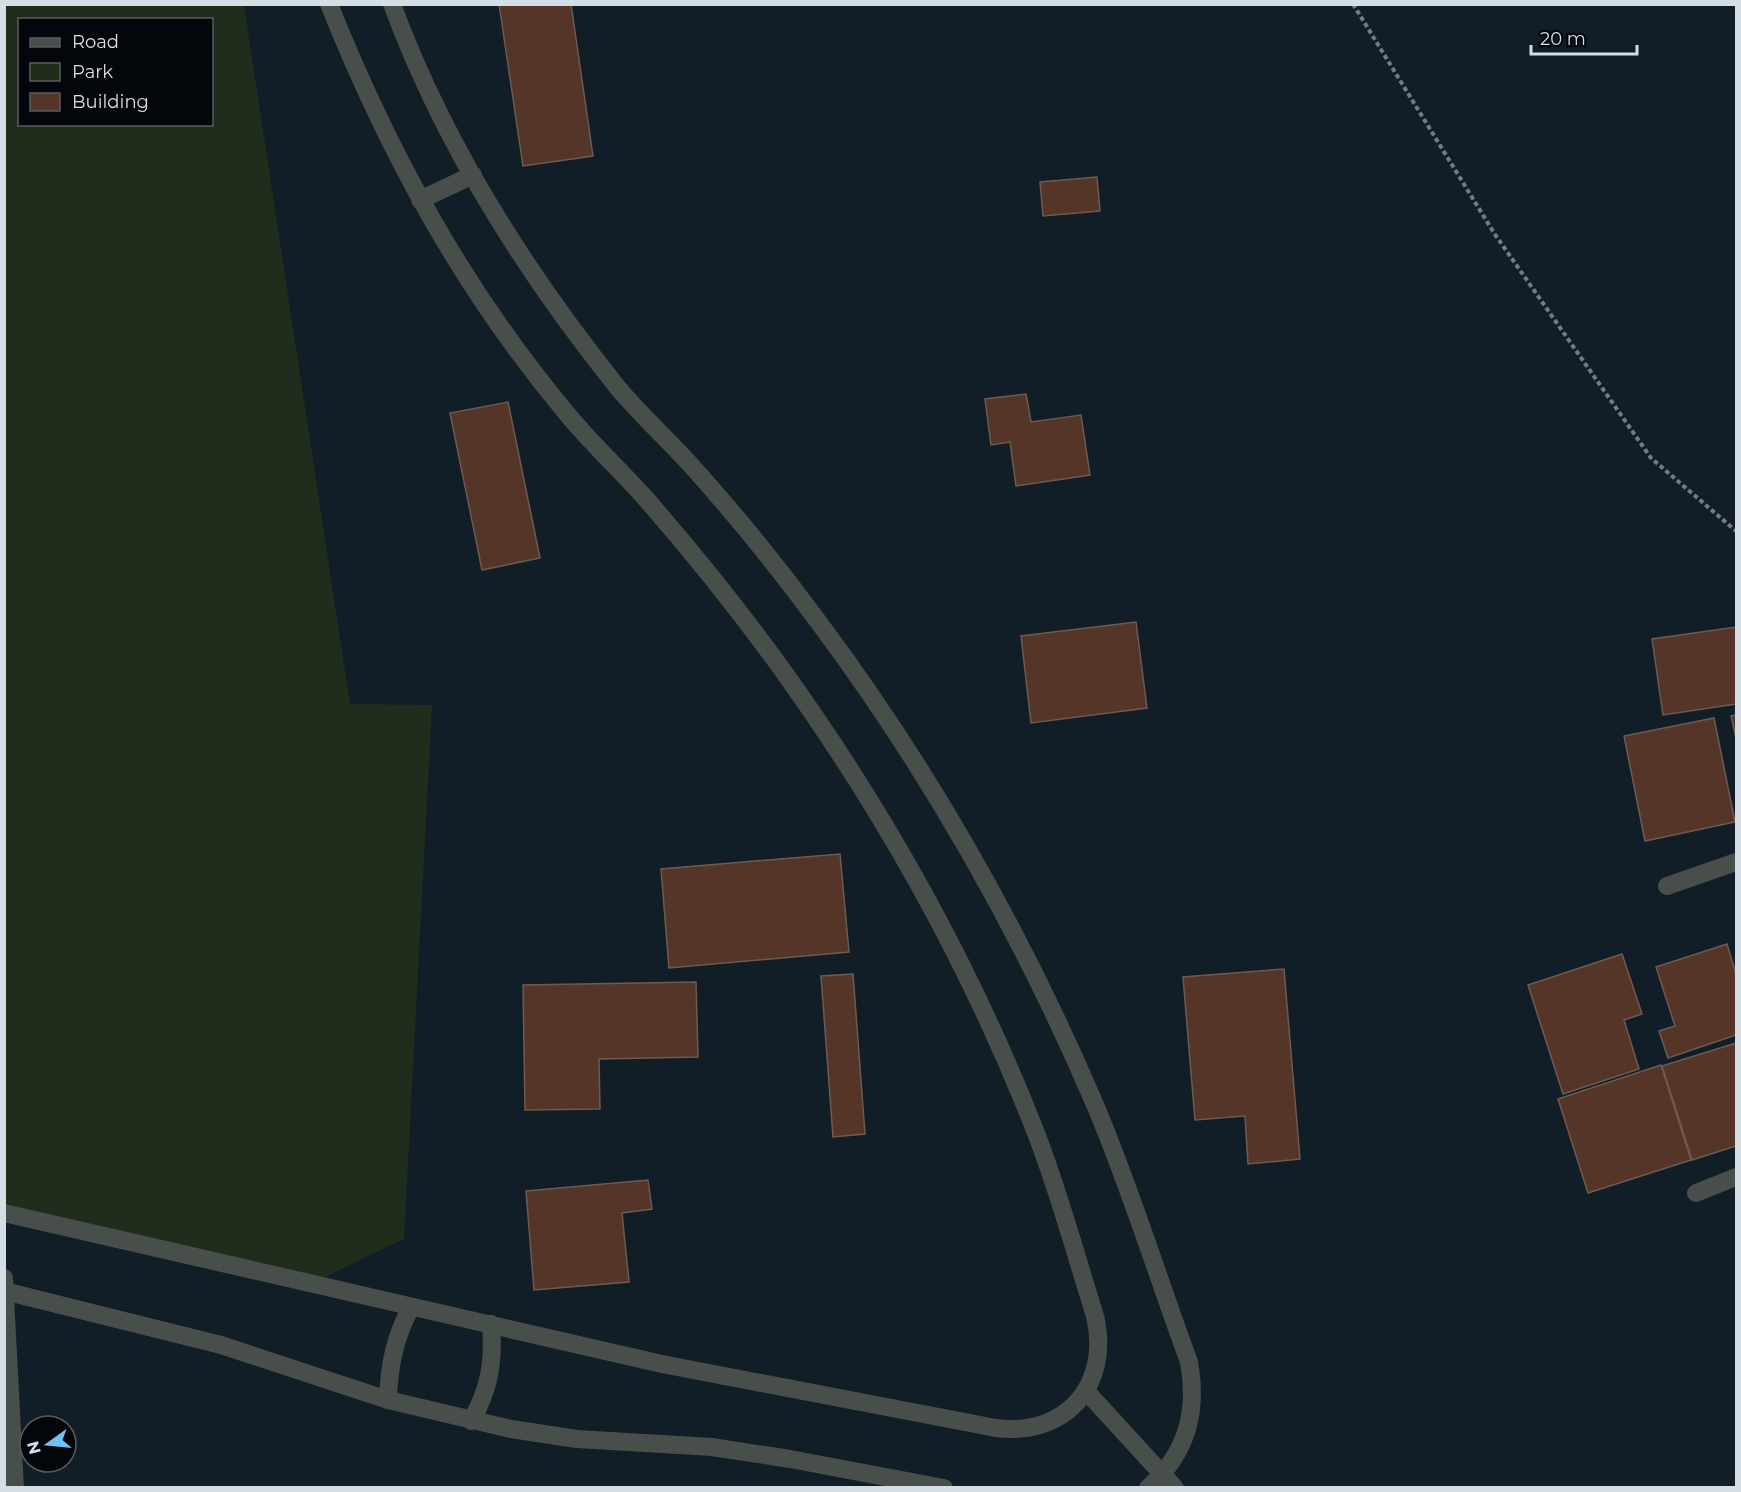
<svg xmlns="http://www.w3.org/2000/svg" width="1741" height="1492" font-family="Montserrat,sans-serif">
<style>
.green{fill:#212d1c;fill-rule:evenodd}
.building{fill:#553528;stroke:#6d5b53;stroke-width:1.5}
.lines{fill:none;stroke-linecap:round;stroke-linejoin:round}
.path{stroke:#727c84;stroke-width:4;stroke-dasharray:4.5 3;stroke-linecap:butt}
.minor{stroke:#484e49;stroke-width:18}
</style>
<rect width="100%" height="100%" fill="#111d27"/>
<!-- green -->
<path class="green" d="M5 5H244L350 704 432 705 404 1239 323 1278 5 1211ZM20 20H212V124H20Z"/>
<!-- building -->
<g class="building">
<polygon points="499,4 571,4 593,156 523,166"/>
<polygon points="1097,177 1100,211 1043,216 1040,182"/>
<polygon points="1026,394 1031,422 1081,415 1090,475 1016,486 1010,442 991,445 985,399"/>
<polygon points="508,402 540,558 482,570 450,413"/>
<polygon points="1136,622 1147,708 1031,723 1021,636"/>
<polygon points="1736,627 1736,704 1663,715 1652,639"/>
<polygon points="1736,715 1736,738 1731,716"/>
<polygon points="1714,718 1735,822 1645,841 1624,736"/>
<polygon points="840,854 849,952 669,968 661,869"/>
<polygon points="1727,944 1736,974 1736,1035 1668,1058 1659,1031 1675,1026 1656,967"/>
<polygon points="1622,954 1642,1014 1624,1020 1639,1069 1563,1094 1528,985"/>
<polygon points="1284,969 1300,1159 1248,1164 1245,1116 1195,1120 1183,977"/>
<polygon points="853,974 865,1134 833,1137 821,976"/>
<polygon points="696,982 698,1057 599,1059 600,1109 525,1110 523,985"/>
<polygon points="1736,1043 1736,1146 1692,1160 1662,1066"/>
<polygon points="1661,1065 1691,1160 1588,1193 1558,1099"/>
<polygon points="648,1180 652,1209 622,1213 629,1282 534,1290 526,1191"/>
</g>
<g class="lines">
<!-- path -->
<polyline class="path" points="1353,4 1494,233 1651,458 1736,531"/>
<!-- minor -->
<g class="minor">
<path d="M392 4C443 143 526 273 618 388 640 414 666 438 689 463 735 514 779 568 820 624 931 773 1023 936 1096 1107 1131 1190 1158 1278 1189 1362 1198 1412 1187 1453 1148 1488"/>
<polyline points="420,200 473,175"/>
<polyline points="1667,886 1736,862"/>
<polyline points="1696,1193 1736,1177"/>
<path d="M4 1213 662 1364 996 1428C1066 1437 1111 1385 1095 1316 1076 1256 1059 1192 1036 1133 972 969 884 811 781 668 739 610 694 554 647 500 621 471 593 445 568 415 464 291 389 154 329 4"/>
<polyline points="4,1278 15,1488"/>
<polyline points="4,1291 221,1345 388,1400 511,1429 577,1439 712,1447 790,1459 944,1488"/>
<polyline points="1086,1391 1175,1488"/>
<path d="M388 1400C389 1365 395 1337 411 1307"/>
<path d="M471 1421C490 1389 494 1360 491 1324"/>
</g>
</g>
<!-- border -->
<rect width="1741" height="1492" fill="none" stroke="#d6dee5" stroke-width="12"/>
<!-- legend -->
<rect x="18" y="18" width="195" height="108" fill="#03070b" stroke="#575d62" stroke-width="1.5"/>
<rect x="30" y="38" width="30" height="9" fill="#484e49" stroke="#575d62" stroke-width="1.5"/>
<text x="72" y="48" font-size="18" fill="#d6dee5">Road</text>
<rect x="30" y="63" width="30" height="18" fill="#212d1c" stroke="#575d62" stroke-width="1.5"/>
<text x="72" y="78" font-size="18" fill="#d6dee5">Park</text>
<rect x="30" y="93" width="30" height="18" fill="#553528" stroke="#575d62" stroke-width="1.5"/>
<text x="72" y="108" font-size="18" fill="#d6dee5">Building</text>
<!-- north arrow -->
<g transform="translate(48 1444) rotate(255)"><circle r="28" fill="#03070b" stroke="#575d62" stroke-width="1.5"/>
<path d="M0-4.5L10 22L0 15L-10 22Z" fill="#70c2f4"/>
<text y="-9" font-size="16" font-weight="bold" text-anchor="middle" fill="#d6dee5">N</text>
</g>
<!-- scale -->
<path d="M1531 45v9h106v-9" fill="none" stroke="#d6dee5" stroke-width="3"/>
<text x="1540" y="45" font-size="18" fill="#d6dee5" stroke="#03070b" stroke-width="4.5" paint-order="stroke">20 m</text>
</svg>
